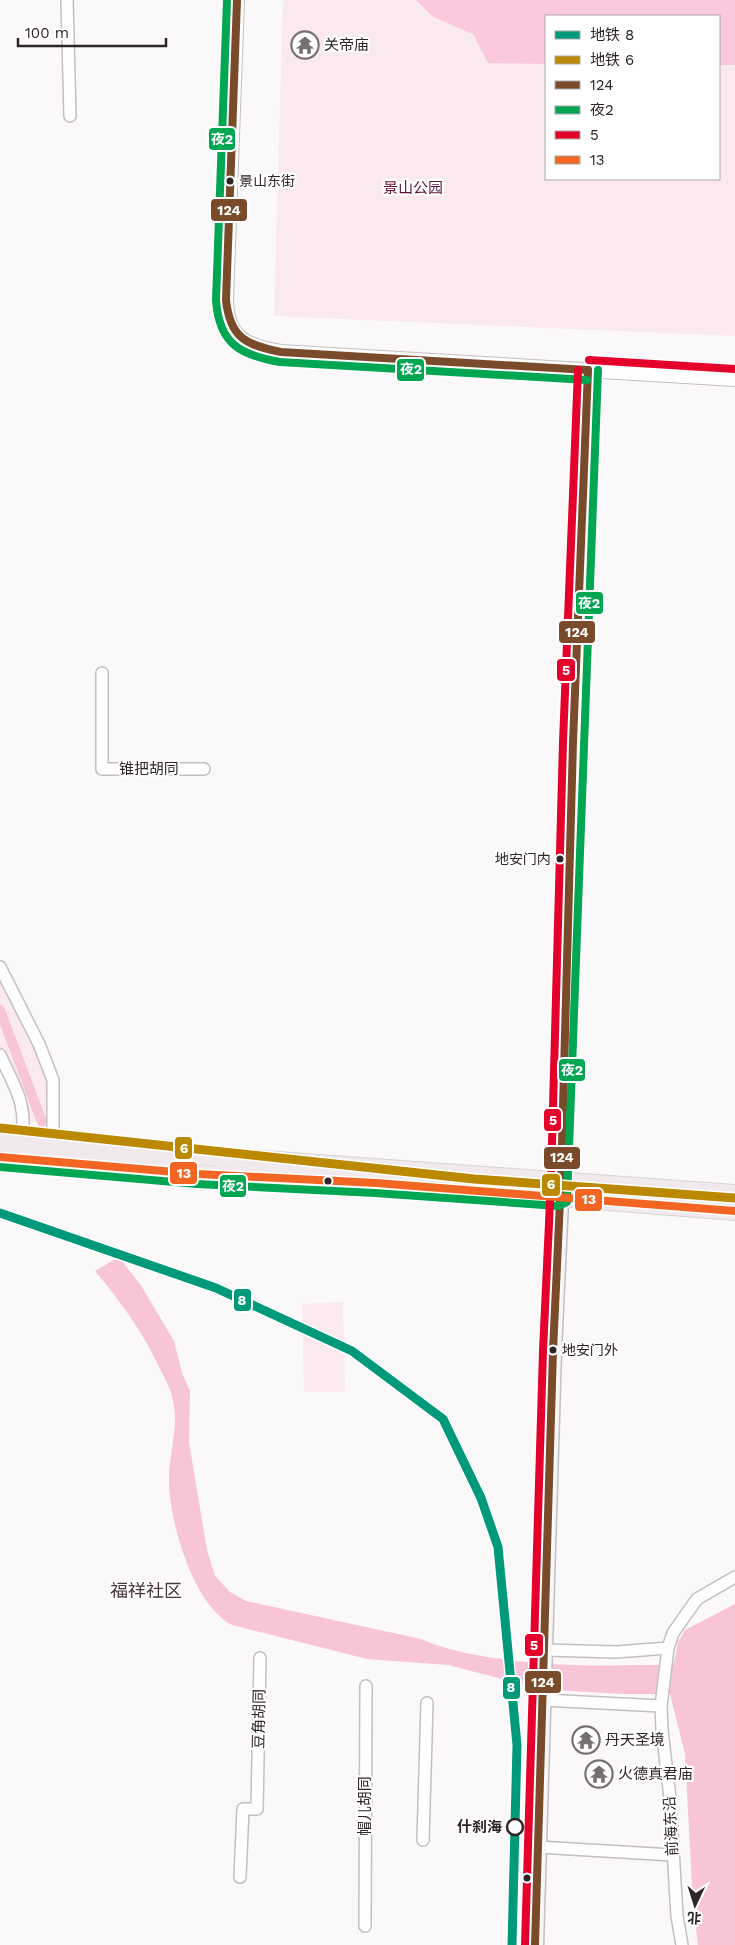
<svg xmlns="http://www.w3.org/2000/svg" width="735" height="1945" font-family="'Work Sans','Noto Sans SC',sans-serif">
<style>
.green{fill:#fae9ef;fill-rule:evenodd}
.forest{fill:#fbc9de}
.water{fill:#f7c4d8}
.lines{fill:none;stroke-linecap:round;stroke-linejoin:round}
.canal{stroke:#f7c4d8;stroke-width:10}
.minor-casing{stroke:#c4bfc1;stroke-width:14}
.tertiary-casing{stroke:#c4bfc1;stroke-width:16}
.secondary-casing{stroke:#c4bfc1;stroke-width:19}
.primary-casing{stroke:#d8d5d6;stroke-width:20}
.minor{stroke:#fefefe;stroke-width:11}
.tertiary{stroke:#fefefe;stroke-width:14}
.secondary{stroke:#f8f4f6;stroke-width:16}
.primary{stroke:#f2e9ec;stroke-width:18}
.bus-1-casing{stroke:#fff;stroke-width:11}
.bus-2-casing{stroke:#fff;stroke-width:11}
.bus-3-casing{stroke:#fff;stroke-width:11}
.bus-4-casing{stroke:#fff;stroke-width:11}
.bus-1{stroke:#7a4b2a;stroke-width:8}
.bus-2{stroke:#00a651;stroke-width:8}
.bus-3{stroke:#e4002b;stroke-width:8}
.bus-4{stroke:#f26522;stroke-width:8}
.metro-1-casing{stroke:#fff;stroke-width:12}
.metro-2-casing{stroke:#fff;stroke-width:12}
.metro-1{stroke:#00997a;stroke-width:9}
.metro-2{stroke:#bb8900;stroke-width:9}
.bus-dot{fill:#2e2528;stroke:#fff;stroke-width:2}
.stop-dot{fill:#fff;stroke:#2e2528;stroke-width:2.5}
.labels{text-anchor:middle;stroke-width:4.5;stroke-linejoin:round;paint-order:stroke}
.bus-label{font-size:14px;fill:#2e2528;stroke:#fff;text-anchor:start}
.poi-label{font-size:15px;fill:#2e2528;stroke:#fff;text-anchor:start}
.park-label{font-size:15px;fill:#5f123b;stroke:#fff}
.street-label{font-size:15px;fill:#2e2528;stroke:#fff}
.stop-label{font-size:15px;font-weight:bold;fill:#2e2528;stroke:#fff;text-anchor:end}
.quarter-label{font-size:18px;fill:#48353d;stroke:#fff}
.line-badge{stroke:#fff;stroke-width:2}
.badge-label{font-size:14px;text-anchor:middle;font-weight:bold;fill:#fff}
</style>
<rect width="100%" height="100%" fill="#fbf8f9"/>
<!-- green -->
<g class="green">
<path d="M283 0H735V336L274 316ZM546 16H719V179H546Z"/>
<polygon points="0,970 47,1079 47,1123 27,1122 18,1088 0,1047"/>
<polygon points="343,1302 345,1392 304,1392 302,1304"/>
</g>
<!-- forest -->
<polygon class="forest" points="416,0 735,0 735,65 719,65 719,16 546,16 546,64 488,63 473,34 433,17"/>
<!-- water -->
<path class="water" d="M119 1257 142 1287 174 1341 182 1373 190 1391 189 1442 207 1550 215 1576 230 1592 246 1601 421 1639C474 1663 574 1667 632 1665 646 1665 661 1666 674 1663L678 1642 685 1630 735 1604V1945H698L693 1905 685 1754 670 1694H623L555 1690 529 1686 448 1665 367 1659 232 1625C193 1605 169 1521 169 1480 169 1451 180 1425 172 1397 170 1387 164 1377 160 1369 143 1332 121 1302 95 1271Z"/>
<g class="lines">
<!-- canal -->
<polyline class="canal" points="0,1010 42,1122"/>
<!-- minor casing -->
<g class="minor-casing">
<g id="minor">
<polyline points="67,0 70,116"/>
<polyline points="102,673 102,769 204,769"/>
<polyline points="0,967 39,1044 53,1080 53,1145"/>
<path d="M0 1055C16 1090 27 1102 22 1143"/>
<polyline points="545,1650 616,1652 668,1648"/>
<polyline points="543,1700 661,1706"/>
<polyline points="423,1840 427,1703"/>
<polyline points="538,1847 672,1855"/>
<polyline points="240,1877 243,1809 257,1809 260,1658"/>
<polyline points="365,1926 366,1686"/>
<polyline points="682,1945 677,1916 670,1798 662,1730 661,1706 668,1648 673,1633 697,1599 735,1577"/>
</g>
</g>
<!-- tertiary casing -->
<g class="tertiary-casing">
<path id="tertiary" d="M237 0 226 300C227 339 246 346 281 352L735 379"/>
</g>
<!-- secondary casing -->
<g class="secondary-casing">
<polyline id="secondary" points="535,1945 553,1351 561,1180 573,742 588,370"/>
</g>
<!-- primary casing -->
<g class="primary-casing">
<g id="primary">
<polyline points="0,1141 735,1194"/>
<polyline points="0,1157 198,1174 376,1183 735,1211"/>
</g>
</g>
<!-- minor -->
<use href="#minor" class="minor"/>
<!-- tertiary -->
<use href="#tertiary" class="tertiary"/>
<!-- secondary -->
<use href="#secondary" class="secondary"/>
<!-- primary -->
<use href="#primary" class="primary"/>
<!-- bus-1 casing -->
<g class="bus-1-casing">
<g id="bus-1">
<path d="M237 0 226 300C230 338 246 345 281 352L588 370"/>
<polyline points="535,1945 553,1351 561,1180 573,742 588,370"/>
</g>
</g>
<!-- bus-2 casing -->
<g class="bus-2-casing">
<g id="bus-2">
<path d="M227 0 216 300C219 344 240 355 280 362L587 380"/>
<polyline points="0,1167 197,1184 375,1193 558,1206 567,1202 598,370"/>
</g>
</g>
<!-- bus-3 casing -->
<g class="bus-3-casing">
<g id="bus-3">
<polyline points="589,360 735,369"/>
<polyline points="525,1945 543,1351 551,1180 563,742 578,370"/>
</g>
</g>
<!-- bus-4 casing -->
<g class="bus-4-casing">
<polyline id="bus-4" points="0,1157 198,1174 376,1183 735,1211"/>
</g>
<!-- bus-1 -->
<use href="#bus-1" class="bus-1"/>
<!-- bus-2 -->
<use href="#bus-2" class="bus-2"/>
<!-- bus-3 -->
<use href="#bus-3" class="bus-3"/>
<!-- bus-4 -->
<use href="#bus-4" class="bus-4"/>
<!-- metro-1 casing -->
<g class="metro-1-casing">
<polyline id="metro-1" points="0,1213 216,1288 352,1351 443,1419 481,1498 498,1547 517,1745 512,1945"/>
</g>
<!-- metro-2 casing -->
<g class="metro-2-casing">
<polyline id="metro-2" points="0,1128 474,1179 735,1198"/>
</g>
<!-- metro-1 -->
<use href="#metro-1" class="metro-1"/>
<!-- metro-2 -->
<use href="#metro-2" class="metro-2"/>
</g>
<!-- icons -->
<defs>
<g id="temple-ring" transform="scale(1.4375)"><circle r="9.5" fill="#fff" stroke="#766f71" stroke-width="1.5"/><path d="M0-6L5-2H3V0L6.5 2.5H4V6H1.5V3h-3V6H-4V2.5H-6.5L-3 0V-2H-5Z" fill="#766f71"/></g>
</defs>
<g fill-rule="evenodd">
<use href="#temple-ring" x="305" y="45"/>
<use href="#temple-ring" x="586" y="1740"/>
<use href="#temple-ring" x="599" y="1774"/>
</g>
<!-- markers -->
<g class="bus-dot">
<circle cx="230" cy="181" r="4.5"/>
<circle cx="560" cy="859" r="4.5"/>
<circle cx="328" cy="1181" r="4.5"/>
<circle cx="553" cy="1350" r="4.5"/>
<circle cx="527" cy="1878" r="4.5"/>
</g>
<circle class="stop-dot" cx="515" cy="1827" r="8"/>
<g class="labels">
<!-- bus labels -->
<g class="bus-label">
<text x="239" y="186">景山东街</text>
<text x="551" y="864" text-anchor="end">地安门内</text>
<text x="562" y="1355">地安门外</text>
</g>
<!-- poi labels -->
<g class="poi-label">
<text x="324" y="50">关帝庙</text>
<text x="605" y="1745">丹天圣境</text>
<text x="618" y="1779">火德真君庙</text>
</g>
<!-- park labels -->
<g class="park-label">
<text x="413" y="193">景山公园</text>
</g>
<!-- street labels -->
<g class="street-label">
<text x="149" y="774">锥把胡同</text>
<text transform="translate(259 1719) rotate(-89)" y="5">豆角胡同</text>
<text transform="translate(365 1806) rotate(-90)" y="5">帽儿胡同</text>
<text transform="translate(671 1826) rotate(-93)" y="5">前海东沿</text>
</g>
<!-- stop labels -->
<g class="stop-label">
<text x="502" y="1832">什刹海</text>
</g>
<!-- quarter labels -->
<g class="quarter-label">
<text x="146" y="1597">福祥社区</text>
</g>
</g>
<g class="line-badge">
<rect x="208" y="127" width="28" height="24" rx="5" fill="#00a651"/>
<rect x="210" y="198" width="38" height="24" rx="5" fill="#7a4b2a"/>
<rect x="396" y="358" width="29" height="24" rx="5" fill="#00a651"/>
<rect x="575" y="591" width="29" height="24" rx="5" fill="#00a651"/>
<rect x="558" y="620" width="38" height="24" rx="5" fill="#7a4b2a"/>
<rect x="556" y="658" width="20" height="24" rx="5" fill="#e4002b"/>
<rect x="558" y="1058" width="28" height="24" rx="5" fill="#00a651"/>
<rect x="543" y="1108" width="19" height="24" rx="5" fill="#e4002b"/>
<rect x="174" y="1136" width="19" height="24" rx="5" fill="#bb8900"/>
<rect x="543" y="1146" width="38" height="24" rx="5" fill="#7a4b2a"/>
<rect x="169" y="1161" width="29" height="24" rx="5" fill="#f26522"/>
<rect x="541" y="1173" width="20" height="24" rx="5" fill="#bb8900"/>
<rect x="219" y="1174" width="28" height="24" rx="5" fill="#00a651"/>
<rect x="574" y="1188" width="29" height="24" rx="5" fill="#f26522"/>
<rect x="233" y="1288" width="19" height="24" rx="5" fill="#00997a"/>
<rect x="524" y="1633" width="20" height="24" rx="5" fill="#e4002b"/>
<rect x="524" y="1670" width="38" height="24" rx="5" fill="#7a4b2a"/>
<rect x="502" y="1676" width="19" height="24" rx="5" fill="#00997a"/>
</g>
<g class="badge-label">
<text x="222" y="144">夜2</text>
<text x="229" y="215">124</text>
<text x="411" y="374">夜2</text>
<text x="589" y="608">夜2</text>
<text x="577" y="637">124</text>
<text x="566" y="675">5</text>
<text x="572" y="1075">夜2</text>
<text x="553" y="1125">5</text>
<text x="184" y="1153">6</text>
<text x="562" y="1162">124</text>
<text x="184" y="1178">13</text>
<text x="551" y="1189">6</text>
<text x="233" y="1191">夜2</text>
<text x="589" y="1204">13</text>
<text x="242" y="1305">8</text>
<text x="534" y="1650">5</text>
<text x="543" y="1687">124</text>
<text x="511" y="1692">8</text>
</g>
<!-- legend -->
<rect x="545" y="15" width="175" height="165" fill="#ffffff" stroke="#aba8a9"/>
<rect x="555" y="31" width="25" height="8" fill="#00997a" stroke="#aba8a9"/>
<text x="590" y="40" font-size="15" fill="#2e2528">地铁 8</text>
<rect x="555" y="56" width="25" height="8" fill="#bb8900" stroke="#aba8a9"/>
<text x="590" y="65" font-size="15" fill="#2e2528">地铁 6</text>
<rect x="555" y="81" width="25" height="8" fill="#7a4b2a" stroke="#aba8a9"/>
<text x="590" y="90" font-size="15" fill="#2e2528">124</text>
<rect x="555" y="106" width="25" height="8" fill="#00a651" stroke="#aba8a9"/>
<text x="590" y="115" font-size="15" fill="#2e2528">夜2</text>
<rect x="555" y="131" width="25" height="8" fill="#e4002b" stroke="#aba8a9"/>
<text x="590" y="140" font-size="15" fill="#2e2528">5</text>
<rect x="555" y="156" width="25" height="8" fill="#f26522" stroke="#aba8a9"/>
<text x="590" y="165" font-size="15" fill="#2e2528">13</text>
<!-- north arrow -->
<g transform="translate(695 1905) rotate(184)" stroke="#ffffff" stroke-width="4" paint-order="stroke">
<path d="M0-4L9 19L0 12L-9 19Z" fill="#2e2528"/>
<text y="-8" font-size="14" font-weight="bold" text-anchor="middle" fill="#2e2528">北</text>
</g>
<!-- scale -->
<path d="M18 38v8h148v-8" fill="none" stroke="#2e2528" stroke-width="2.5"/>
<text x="25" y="38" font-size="15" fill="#2e2528" stroke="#ffffff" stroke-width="4" paint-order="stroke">100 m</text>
</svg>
